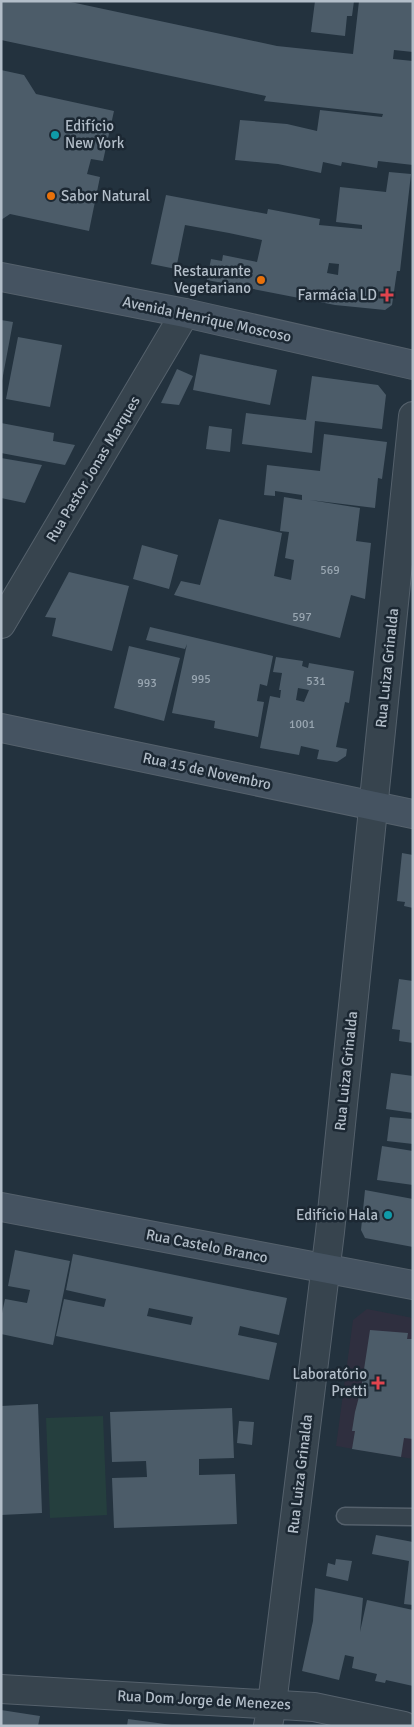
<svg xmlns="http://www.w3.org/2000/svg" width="414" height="1727" viewBox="0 0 414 1727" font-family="Signika,sans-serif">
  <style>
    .medical { fill: #2f2f3f }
    .pitch { fill: #253f3e }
    .building { fill: #4c5c69; fill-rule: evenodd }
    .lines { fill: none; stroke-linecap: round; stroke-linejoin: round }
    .lane-casing { stroke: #55616c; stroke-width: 19 }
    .street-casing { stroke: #55616c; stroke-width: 30 }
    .secondary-casing { stroke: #55616c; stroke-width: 30 }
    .lane { stroke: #37444e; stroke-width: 16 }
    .street { stroke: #37444e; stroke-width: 28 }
    .secondary { stroke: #455361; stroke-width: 28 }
    .culture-dot { fill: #0f9aa8; stroke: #1c2833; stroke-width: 2 }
    .food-dot { fill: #e8710a; stroke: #1c2833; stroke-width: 2 }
    .health-dot { fill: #e0444e; stroke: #1c2833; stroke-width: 2 }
    .labels { text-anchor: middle; stroke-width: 5; stroke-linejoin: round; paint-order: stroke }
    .number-label { font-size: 12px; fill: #99a6b1 }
    .poi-label { font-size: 15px; fill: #b3bec9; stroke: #1c2833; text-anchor: end }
    .street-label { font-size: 15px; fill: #b3bec9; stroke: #1c2833 }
  </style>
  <rect width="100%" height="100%" fill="#23323e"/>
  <path class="medical" d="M367,1309L413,1318V1459L336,1446L353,1320Z"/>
  <path class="pitch" d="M103,1416L107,1515L50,1518L46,1418Z"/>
  <path class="building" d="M1,1H66L277,46L353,54L359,1H413V52L394,50L393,59L413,61V165L378,161L377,168L342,162L341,166L323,162L321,173L278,164L235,160L240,120L287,124L317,131L320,110L382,117L383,114L264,101L266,96L1,40Z
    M315,1H354L352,16H347L345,36L311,32Z
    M1,70L24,75L36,94L114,111L103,161L91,159L87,174L100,177L89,231L10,214L1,220Z
    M389,172L411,174L400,271H397L392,305L385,310L335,305L207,280L211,259L222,261L223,255L257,262L262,240L229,233L185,225L176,269L151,264L166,195L267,214L268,209L320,219L319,225L362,229V225L336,222L340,187L386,192ZM329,263L339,264L338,275L327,273Z
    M1,320L13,322L2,381H1Z
    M18,337L62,345L50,407L6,399Z
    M200,354L277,370L270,405L193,390Z
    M177,369L193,376L179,405L161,403Z
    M312,376L378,385L386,395L382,429L315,421L312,453L242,444L246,413L306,420Z
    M1,423L54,433L53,441L75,445L65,465L1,453Z
    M209,426L232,429L230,452L206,449Z
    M324,434L387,442L382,479L378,478L375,508L310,500L360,508L356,541L371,543L365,599L351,595L340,638L174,595L181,581L200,585L219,519L282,533L274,576L291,580L294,560L285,558L289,532L280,531L284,497L302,500V495L275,491V496L264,495L267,465L320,471Z
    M1,458L42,465L25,503L1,498Z
    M142,545L178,555L169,589L133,579Z
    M69,572L129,586L112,651L52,636L56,618L45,617Z
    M150,627L273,656L267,686L260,684L257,701L264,702L258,737L214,728L215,721L172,713L187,644L185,649L146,640Z
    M129,646L180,658L164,721L114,708Z
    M276,657L303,661L302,666L308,668L309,663L354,671L349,703L345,702L336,747L347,749L346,756L337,762L317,759L319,750L301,746L299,755L260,748L270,696L280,698L281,690H279L282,673L273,672ZM298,688L309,690L304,702L296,700Z
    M402,853L413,855V908L404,906L405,902L397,901Z
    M399,979L413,981V1043L399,1041L400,1030L392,1029Z
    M391,1073L413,1076V1113L386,1109Z
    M390,1117L413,1119V1144L387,1141Z
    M382,1146L413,1151V1185L377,1180Z
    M365,1190L413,1199V1247L365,1238L361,1230Z
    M15,1250L70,1261L53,1345L1,1334V1318L5,1299L27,1303L30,1290L8,1286Z
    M73,1254L287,1298L279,1335L240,1326L238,1335L277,1343L269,1380L56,1336L64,1299L104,1307L106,1299L66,1290ZM149,1308L193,1317L191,1325L147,1316Z
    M370,1330L408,1333L407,1339H413V1439L404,1438L401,1457L352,1449L355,1431H352L355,1412L361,1389Z
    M38,1404L42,1513L1,1515V1406Z
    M232,1408L234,1458L199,1459V1475L235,1474L237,1524L114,1528L112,1478L147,1477L146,1461L112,1462L110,1412Z
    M239,1421L254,1422L252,1445L237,1443Z
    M376,1535L413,1542V1605L404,1604L409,1561L372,1554Z
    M336,1559L352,1561L348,1581L326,1576L328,1563L335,1565Z
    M315,1588L363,1598L360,1632L367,1600L413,1610V1686L386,1680L385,1683L375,1681L377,1674L352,1668L354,1657L345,1655L339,1680L302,1671L313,1621Z
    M1,1710L40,1716L38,1726H1Z
    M128,1719L172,1725V1726H127Z"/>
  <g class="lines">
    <defs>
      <path id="lane" d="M345,1516L413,1517"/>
      <path id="street" d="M1,624L185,313
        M1,1689L314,1707L404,1726
        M268,1726L272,1704L330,1232L413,416"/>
      <path id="secondary" d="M1,277L185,313L413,365
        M1,728L413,814
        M1,1207L413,1285"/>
    </defs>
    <use href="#lane" class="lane-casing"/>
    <use href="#street" class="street-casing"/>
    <use href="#secondary" class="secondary-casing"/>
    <use href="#lane" class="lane"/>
    <use href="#street" class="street"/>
    <use href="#secondary" class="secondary"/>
  </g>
  <g class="culture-dot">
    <circle cx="55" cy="135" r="5"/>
    <circle cx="388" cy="1215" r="5"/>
  </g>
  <g class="food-dot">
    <circle cx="51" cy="196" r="5"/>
    <circle cx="261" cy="280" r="5"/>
  </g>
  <g class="health-dot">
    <path d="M384.5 287.5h5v5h5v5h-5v5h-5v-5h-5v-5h5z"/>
    <path d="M375.5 1375.5h5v5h5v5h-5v5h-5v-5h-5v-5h5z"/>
  </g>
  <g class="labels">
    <g class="number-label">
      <text x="330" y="574">569</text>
      <text x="302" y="621">597</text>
      <text x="201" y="683">995</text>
      <text x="316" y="685">531</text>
      <text x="147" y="687">993</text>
      <text x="302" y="728">1001</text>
    </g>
    <g class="poi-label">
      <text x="65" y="131" text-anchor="start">Edifício<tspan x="65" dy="17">New York</tspan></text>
      <text x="61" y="201" text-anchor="start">Sabor Natural</text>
      <text x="251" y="276">Restaurante<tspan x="251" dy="17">Vegetariano</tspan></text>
      <text x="377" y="300">Farmácia LD</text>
      <text x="378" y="1220">Edifício Hala</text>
      <text x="367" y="1379">Laboratório<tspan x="367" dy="17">Pretti</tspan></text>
    </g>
    <g class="street-label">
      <text transform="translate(207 319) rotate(12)" y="5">Avenida Henrique Moscoso</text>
      <text transform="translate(93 469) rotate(-59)" y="5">Rua Pastor Jonas Marques</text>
      <text transform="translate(387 668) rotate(-84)" y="5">Rua Luiza Grinalda</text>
      <text transform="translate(207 771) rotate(12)" y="5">Rua 15 de Novembro</text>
      <text transform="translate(346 1071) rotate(-84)" y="5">Rua Luiza Grinalda</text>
      <text transform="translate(207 1246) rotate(11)" y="5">Rua Castelo Branco</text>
      <text transform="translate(300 1474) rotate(-83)" y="5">Rua Luiza Grinalda</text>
      <text transform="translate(204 1700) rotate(3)" y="5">Rua Dom Jorge de Menezes</text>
    </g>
  </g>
  <rect width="414" height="1727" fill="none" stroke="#b3bec9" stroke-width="5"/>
</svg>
